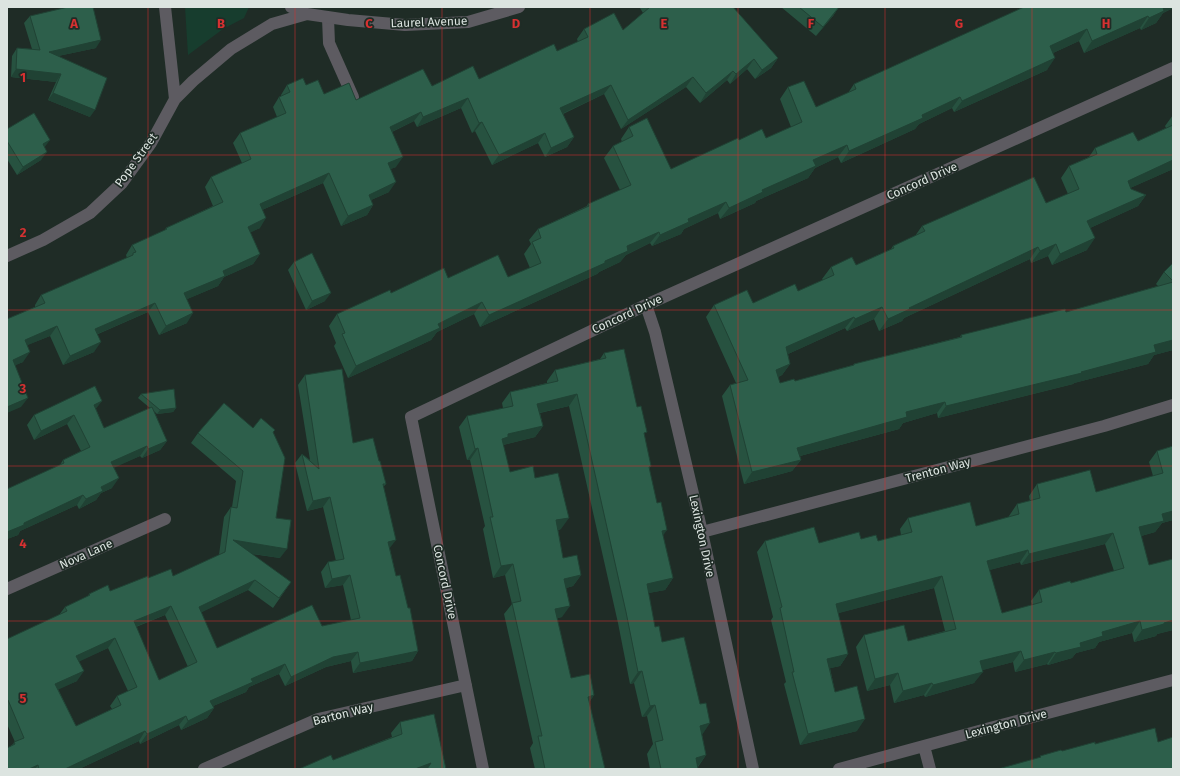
<svg xmlns="http://www.w3.org/2000/svg" width="1180" height="776" viewBox="0 0 1180 776" font-family="'Fira Sans',sans-serif">
  <style>
    .park { fill: #173d2e }
    .lines { fill: none; stroke-linecap: round; stroke-linejoin: round }
    .lane { stroke: #5d5b61; stroke-width: 12 }
    .street { stroke: #5d5b61; stroke-width: 12 }
    .wall { fill: #275240; fill-rule: evenodd }
    .shaded-wall { fill: #204234 }
    .building { fill: #2d5f4b; stroke: #204234; fill-rule: evenodd }
    .grid { fill: none; stroke: #d63131; stroke-width: 1; stroke-opacity: 0.55 }
    .labels { text-anchor: middle; stroke-width: 3.5; stroke-linejoin: round; paint-order: stroke }
    .street-label { font-size: 12px; fill: #dce4e0; stroke: #1f2c26 }
    .grid-label { font-size: 13px; text-anchor: middle; font-weight: bold; fill: #d63131; stroke: #1f2c26; stroke-width: 3.5; stroke-linejoin: round; paint-order: stroke }
  </style>
  <rect width="100%" height="100%" fill="#1f2c26"/>
  <path class="park" d="M185,7H249L244,18L223,29L188,55Z"/>
  <g class="lines">
    <path class="lane" d="M328,18L329,43L353,97"/>
    <path class="street" d="M291,7L307,14L348,20L405,25L468,22L519,7
      M175,99L193,81L231,49L272,24L307,14
      M7,256L43,240L90,213L122,183L151,143L175,99L165,7
      M646,305L655,332L702,532L753,769
      M702,532L1104,426L1173,405
      M7,589L165,519
      M924,746L930,769
      M204,769L318,719L466,685
      M483,769L411,417L646,305L1173,68
      M839,769L990,728L1173,680"/>
  </g>
  <path class="wall" d="M641,7H733L778,58L771,68L755,79L747,69L730,84L727,80L700,103L686,87L621,129L604,94L563,114L574,137L567,147L545,157L538,143L492,165L475,131L472,133L461,108L417,127L414,121L392,132L396,167L390,169L389,192L371,200L373,205L367,215L341,226L323,183L262,210L260,228L250,232L260,254L253,264L224,277L218,286L187,299V323L159,335L148,312L98,334L94,352L63,365L50,336L27,345L23,362L15,365L21,407L7,319L35,307V305L41,295L127,258L126,255L132,245L164,231L166,228L213,206L205,187L211,177L242,163L233,143L240,133L277,117L273,107L279,97H281V95L287,85H306L324,94L356,100L432,86L479,79L557,51L578,42L577,39L584,29L623,30L643,13L640,8Z
    M781,7H839L833,16L816,36Z
    M1019,7H1173V8L1163,13L1156,23L1141,30L1140,28L1084,53L1079,41L1053,53L1047,70L954,112L952,108L919,124L915,129L841,163L838,157L815,168L808,178L756,201L755,203L720,219L718,213L684,229L681,234L652,246L650,243L626,255L620,262L599,272L597,274L480,327L474,314L437,332L431,340L348,378L334,346L336,343L329,326L337,314L391,293L448,278L508,277L530,268L524,254L531,244L529,240L538,229L587,206L588,204L620,190L604,158L613,146L622,142L621,139L629,127L671,169L739,140L766,138L791,127L780,99L788,87L816,107L848,93L854,84L1020,9Z
    M30,16L96,48L58,56L90,117L48,100L56,82L11,77L12,56L17,48L32,49L24,23Z
    M1173,115V169L1130,188L1131,189L1146,195L1138,206L1090,228L1087,250L1052,265L1048,256L1031,263L1030,259L904,318L902,321L879,331L874,319L847,331L845,328L788,354L790,364L782,375L778,377L780,383L795,381L853,365L854,364L960,337L961,335L1066,312L1158,286L1156,284L1164,272L1173,263V350L1154,355L1148,364L1074,383L1073,384L938,418L937,413L903,423L899,429L800,456L801,460L792,471L744,484L722,396L730,385L736,383L706,317L714,305L753,303L798,291L823,280L822,279L831,267L856,265L891,249L893,246L915,236L922,226L1046,203L1068,194L1061,178L1069,166L1089,157L1095,148L1138,141L1166,128L1165,126Z
    M7,129L45,148L41,160L17,175L7,159Z
    M294,262L325,301L306,310L288,270Z
    M604,353L637,407L651,466L649,469L663,536L673,578L665,590L648,593L655,627L662,642L702,735L706,755L698,767V769H650L647,754L653,744L647,716L642,717L634,683L630,684L618,623L569,406L540,413L543,426L535,437L503,445L510,472L535,478L561,529L558,530L563,558L581,575L573,586L566,588L562,617L557,618L571,678L594,695L589,702L605,769H535L530,748L533,743L504,614L512,604L505,575L493,578L483,529L485,526L470,460H467L459,427L467,416L503,408L502,403L510,392L547,383V381L555,370L600,359Z
    M305,375L353,443L379,461L386,484L383,487L390,549L396,576L418,651L412,661L353,673L351,661L326,667L285,686L279,674L249,687L246,692L213,706L214,708L207,718L181,730L179,725L140,744L139,741L79,769H7L11,746L15,742L7,724V639L59,615L65,607L88,596L89,594L110,591L148,578L173,576L219,555L224,517L231,507H232L236,481L191,443L198,433L253,428L273,433L276,518L280,558L252,554L291,582L273,608L248,590L201,612L217,648L351,620L343,585L325,588L321,572L328,562L336,561L323,507L307,511L295,463L302,454L310,460L298,385ZM165,615L188,667L159,680L136,627ZM108,648L128,691L117,696L110,706L112,709L76,726L58,689L77,681L79,661Z
    M141,394L176,408L173,412L157,414L154,411L167,441L160,450L142,458L140,456L114,467L112,488L101,493L96,500L79,509L77,505L20,531L18,535L7,539V489L60,465L63,460L81,451L67,424L34,440L27,425L34,415L96,409L104,428L150,408L138,398Z
    M1173,446V520L1162,523L1155,532L1141,536L1149,565L1173,559V630L1157,634L1156,636L1134,642L1132,633L1099,642L1095,648L1076,653L1072,658L1048,665L1047,664L1015,672L1013,662L982,670L974,683L925,697L924,695L894,703L890,685L867,691L856,647L864,635L908,641L945,631L934,588L838,613L848,654L840,666L830,668L835,692L857,731L800,745L784,684L786,682L771,620L773,617L757,552L765,541L819,543L861,539L878,541L901,535L900,529L908,518L976,526L1009,517V516L1017,504L1030,501L1029,496L1037,484L1096,492L1153,476L1149,462L1157,451ZM1105,544L1114,571L1071,583L1039,590L1031,601L1032,605L1002,613L989,570L1020,562L1021,565Z
    M400,722L446,769L333,760L392,737L391,733Z"/>
  <path class="shaded-wall" d="M839,7L833,16L816,36L823,27Z
    M1161,7H1173V8L1163,13L1156,23L1141,30L1149,18Z
    M1148,16L1140,28L1084,53L1092,41Z
    M1087,29L1079,41L1042,58L1050,46Z
    M101,40L96,48L44,59L49,52Z
    M778,58L771,68L755,79L762,70Z
    M1055,58L1047,70L954,112L962,101Z
    M754,59L747,69L730,84L736,74Z
    M16,69L61,74L56,82L11,77Z
    M733,71L727,80L700,103L706,93Z
    M693,77L686,87L621,129L628,120Z
    M611,85L604,94L553,118L560,108Z
    M53,93L95,110L90,117L48,100Z
    M960,97L952,108L919,124L915,129L841,163L849,151L922,115Z
    M468,98L461,108L417,127L423,117Z
    M421,112L414,121L383,136L390,127Z
    M482,122L475,131L472,133L479,123Z
    M545,133L538,143L492,165L499,155Z
    M574,137L567,147L545,157L551,148Z
    M50,140L44,148L43,144Z
    M847,145L838,157L815,168L808,178L756,201L755,203L720,219L729,208L762,190L813,160Z
    M47,152L41,160L17,175L23,167Z
    M403,157L396,167L381,173L388,163Z
    M1173,160V169L1119,193L1128,181Z
    M329,173L323,183L253,214L260,204Z
    M396,182L389,192L362,204L369,195Z
    M1146,195L1138,206L1079,233L1087,221Z
    M726,202L718,213L684,229L681,234L652,246L660,235L688,219Z
    M373,205L367,215L341,226L348,216Z
    M266,218L260,228L241,237L248,227Z
    M659,232L650,243L626,255L620,262L599,272L597,274L480,327L489,315L605,261L627,246Z
    M1095,238L1087,250L1052,265L1060,254Z
    M1056,244L1048,256L1031,263L1040,251Z
    M1038,247L1030,259L904,318L902,321L879,331L888,319L909,308Z
    M260,254L253,264L224,277L218,286L178,303L184,293L223,271Z
    M331,293L325,301L306,310L312,301Z
    M482,302L474,314L437,332L431,340L348,378L356,366L438,324Z
    M155,303L148,312L88,338L95,329Z
    M882,307L874,319L847,331L855,319Z
    M193,313L187,323L159,335L166,326Z
    M854,317L845,328L777,359L786,347Z
    M57,326L50,336L18,349L25,340Z
    M1173,340V350L1154,355L1148,364L1074,383L1073,384L938,418L946,406L1081,372L1154,345Z
    M101,342L94,352L63,365L70,356Z
    M30,352L23,362L7,369L13,360Z
    M790,364L782,375L768,382L776,370Z
    M577,394L569,406L530,415L537,404Z
    M28,398L21,407L7,413V407Z
    M102,401L95,410L94,405Z
    M945,402L937,413L903,423L899,429L789,459L797,448L906,412Z
    M176,408L173,412L157,414L160,410Z
    M74,415L67,424L34,440L41,431Z
    M543,426L535,437L503,445L502,439L508,434Z
    M167,441L160,450L142,458L148,449Z
    M147,446L140,456L105,472L111,462Z
    M478,448L470,460H467L475,449Z
    M801,460L792,471L744,484L752,472Z
    M119,478L112,488L101,493L96,500L79,509L86,499L101,487Z
    M83,495L77,505L20,531L18,535L7,539V532L24,523Z
    M330,497L323,507L307,511L313,501Z
    M1173,511V520L1162,523L1155,532L1131,539L1139,527L1162,514Z
    M569,518L561,529L548,532L556,520Z
    M667,530L659,541L662,531Z
    M1113,533L1105,544L1021,565L1029,554Z
    M233,540L287,549L280,558L227,550Z
    M396,540L389,549L388,542Z
    M1028,550L1020,562L979,573L987,561Z
    M513,564L505,575L493,578L501,566Z
    M350,575L343,585L325,588L332,579Z
    M581,575L573,586L556,591L564,579Z
    M942,576L934,588L828,616L836,604Z
    M673,578L665,590L639,595L647,584Z
    M255,580L248,590L192,617L199,607Z
    M171,606L165,615L127,630L134,621Z
    M570,606L562,617L547,621L555,609Z
    M1173,620V630L1157,634L1156,636L1134,642L1142,630Z
    M1140,621L1132,633L1099,642L1095,648L1076,653L1072,658L1048,665L1056,653L1102,632Z
    M115,638L108,648L70,666L76,656Z
    M418,651L412,661L353,673L360,663Z
    M1021,651L1013,662L972,673L980,661Z
    M358,652L351,661L326,667L285,686L291,677L333,657Z
    M1055,652L1047,664L1015,672L1024,660Z
    M848,654L840,666L819,671L827,659Z
    M285,664L279,674L249,687L246,692L204,710L210,701L251,679Z
    M84,671L77,681L49,694L55,684Z
    M642,671L634,683L630,684L638,672Z
    M983,672L974,683L925,697L933,685Z
    M898,673L890,685L867,691L875,679Z
    M932,683L924,695L894,703L903,691Z
    M594,695L587,706L588,697Z
    M655,705L647,716L642,717L650,706Z
    M214,708L207,718L181,730L188,721Z
    M186,716L179,725L140,744L147,734Z
    M865,719L857,731L800,745L808,734Z
    M710,723L702,735L692,737L700,726Z
    M145,731L139,741L79,769H65Z
    M706,755L698,766L688,769L696,758Z
    M431,763L427,769H415Z
    M38,765L35,769H29Z"/>
  <path class="building" d="M68,7H93L101,40L49,52L107,78L95,110L53,93L61,74L16,69L17,48L40,50L30,16Z
    M650,7H733L778,58L762,70L754,59L736,74L733,71L706,93L693,77L628,120L611,85L560,108L574,137L551,148L545,133L499,155L482,122L479,123L468,98L423,117L421,112L390,127L403,157L388,163L396,182L369,195L373,205L348,216L329,173L260,204L266,218L248,227L260,254L223,271L225,276L184,293L193,313L166,326L155,303L95,329L101,342L70,356L57,326L25,340L30,352L13,360L28,398L7,407V319L45,303L41,295L133,255V253L136,252L132,245L167,229L166,228L223,202L211,177L251,159L240,133L286,113L279,97L290,92L287,85L303,78L306,85L318,80L324,94L349,83L356,100L423,69L432,86L473,66L479,79L554,44L557,51L588,37L584,29L614,13L623,30Z
    M799,7H839L823,27Z
    M1024,7H1163L1164,11L1149,18L1148,16L1092,41L1087,29L1050,46L1055,58L962,101L960,97L922,115L923,118L849,151L847,145L813,160L816,166L762,190L763,192L729,208L726,202L688,219L689,222L660,235L659,232L627,246L628,251L605,261V263L489,315L482,302L438,324L440,328L356,366L342,334L345,333L337,314L390,290L391,293L444,268L448,278L498,255L508,277L541,263L532,242L541,238L538,229L589,206L588,204L631,185L613,146L633,136L629,127L647,118L671,169L738,138L739,140L762,129L766,138L802,122L788,87L804,81L816,107L856,89L854,84Z
    M34,113L50,140L43,144L47,152L23,167L7,141V129Z
    M1173,125V160L1128,181L1131,189L1146,195L1087,221L1095,238L1060,254L1056,244L1040,251L1038,247L909,308L910,309L888,319L882,307L855,319L854,317L786,347L790,364L776,370L780,383L794,379L795,381L854,365V364L962,337L961,335L1065,309L1066,312L1173,282V340L1154,345L1156,352L1081,372L1082,373L946,406L945,402L906,412L907,417L797,448L801,460L752,472L730,385L748,380L714,305L747,290L753,303L795,284L798,291L834,275L831,267L852,257L856,265L894,248L893,246L925,231L922,226L1034,177L1046,203L1079,189L1069,166L1097,154L1095,148L1133,132L1138,141Z
    M312,253L331,293L312,301L294,262Z
    M1173,263V281L1164,272Z
    M624,349L637,407L641,406L647,432L644,433L651,466L649,467L657,503L661,502L667,530L662,531L673,578L647,584L655,627L659,626L662,642L684,637L700,704L706,703L710,723L700,726L706,755L696,758L698,769H661L655,742L663,740L655,705L650,706L642,671L638,672L626,612L577,394L537,404L543,426L508,434V437L502,439L510,472L533,466L535,478L558,473L569,518L556,520L563,558L577,555L581,575L564,579L570,606L555,609L571,678L590,674L594,695L588,697L605,769H545L538,736H542L512,603L521,601L513,564L501,566L490,517H493L478,448L475,449L467,416L513,406L510,392L558,381L555,370L606,358L604,353Z
    M342,369L353,443L373,438L379,461H380L386,484H383L396,540L388,542L396,576L400,575L408,608H410L418,651L360,663L358,652L333,657L291,677L285,664L251,679L253,682L210,701L214,708L188,721L186,716L147,734L145,731L65,769H39L38,765L29,769H7V748L15,744L14,742L24,738L8,700H7V639L67,611L65,607L90,595L89,594L108,585L110,591L148,576V578L171,569L173,576L225,552L231,507L237,508L243,471L198,433L224,403L253,428L261,418L275,430L273,432L285,458L276,518L291,520L287,549L233,540L291,582L279,598L255,580L199,607L217,648L312,605L322,626L360,618L350,575L332,579L328,562L344,559L330,497L313,501L302,454L319,469L305,375ZM171,606L197,662L159,680L134,621ZM115,638L137,687L117,696L121,705L76,726L55,684L84,671L76,656Z
    M95,386L102,401L94,405L104,428L152,407L167,441L148,449L147,446L111,462L119,478L101,487L103,491L86,499L83,495L24,523V525L7,532V489L64,463L63,460L90,447L74,415L41,431L34,415Z
    M174,389L176,408L160,410L141,394Z
    M1173,446V511L1162,514L1164,521L1139,527L1149,565L1173,559V620L1164,623V624L1142,630L1140,621L1102,632L1103,636L1080,643L1081,647L1056,653L1055,652L1024,660L1021,651L980,661L983,672L933,685L932,683L903,691L898,673L875,679L864,635L904,625L908,641L956,629L942,576L836,604L848,654L827,659L835,692L857,686L865,719L808,734L792,672H794L780,608L782,607L765,541L814,527L819,543L859,532L861,539L876,535L878,541L912,532L908,518L970,502L976,526L1019,514L1017,504L1040,498L1037,484L1090,470L1096,492L1163,473L1157,451ZM1113,533L1124,568L1071,583L1070,581L1039,590L1042,602L1002,613L987,561L1028,550L1029,554Z
    M434,714L446,769H427L431,763L415,769H299L331,755L333,760L402,734L400,722Z
    M1155,728L1158,742L1173,737V769H998L1041,757L1040,756L1061,750L1062,751L1095,742V744Z"/>
  <path class="grid" d="M148,7V769M295,7V769M442,7V769M590,7V769M738,7V769M885,7V769M1032,7V769M7,155H1173M7,310H1173M7,466H1173M7,621H1173"/>
  <g class="labels">
    <g class="street-label">
      <text transform="translate(429 22) rotate(-2)" y="4">Laurel Avenue</text>
      <text transform="translate(136 160) rotate(-54)" y="4">Pope Street</text>
      <text transform="translate(922 181) rotate(-24)" y="4">Concord Drive</text>
      <text transform="translate(627 314) rotate(-25)" y="4">Concord Drive</text>
      <text transform="translate(938 470) rotate(-15)" y="4">Trenton Way</text>
      <text transform="translate(702 536) rotate(78)" y="4">Lexington Drive</text>
      <text transform="translate(86 554) rotate(-24)" y="4">Nova Lane</text>
      <text transform="translate(445 582) rotate(78)" y="4">Concord Drive</text>
      <text transform="translate(343 714) rotate(-14)" y="4">Barton Way</text>
      <text transform="translate(1006 724) rotate(-15)" y="4">Lexington Drive</text>
    </g>
  </g>
  <g class="grid-label">
    <text x="74" y="28">A</text>
    <text x="221" y="28">B</text>
    <text x="369" y="28">C</text>
    <text x="516" y="28">D</text>
    <text x="664" y="28">E</text>
    <text x="811" y="28">F</text>
    <text x="959" y="28">G</text>
    <text x="1106" y="28">H</text>
    <text x="23" y="82">1</text>
    <text x="23" y="237">2</text>
    <text x="23" y="393">3</text>
    <text x="23" y="548">4</text>
    <text x="23" y="703">5</text>
  </g>
  <rect width="1180" height="776" fill="none" stroke="#dce4e0" stroke-width="16"/>
</svg>
